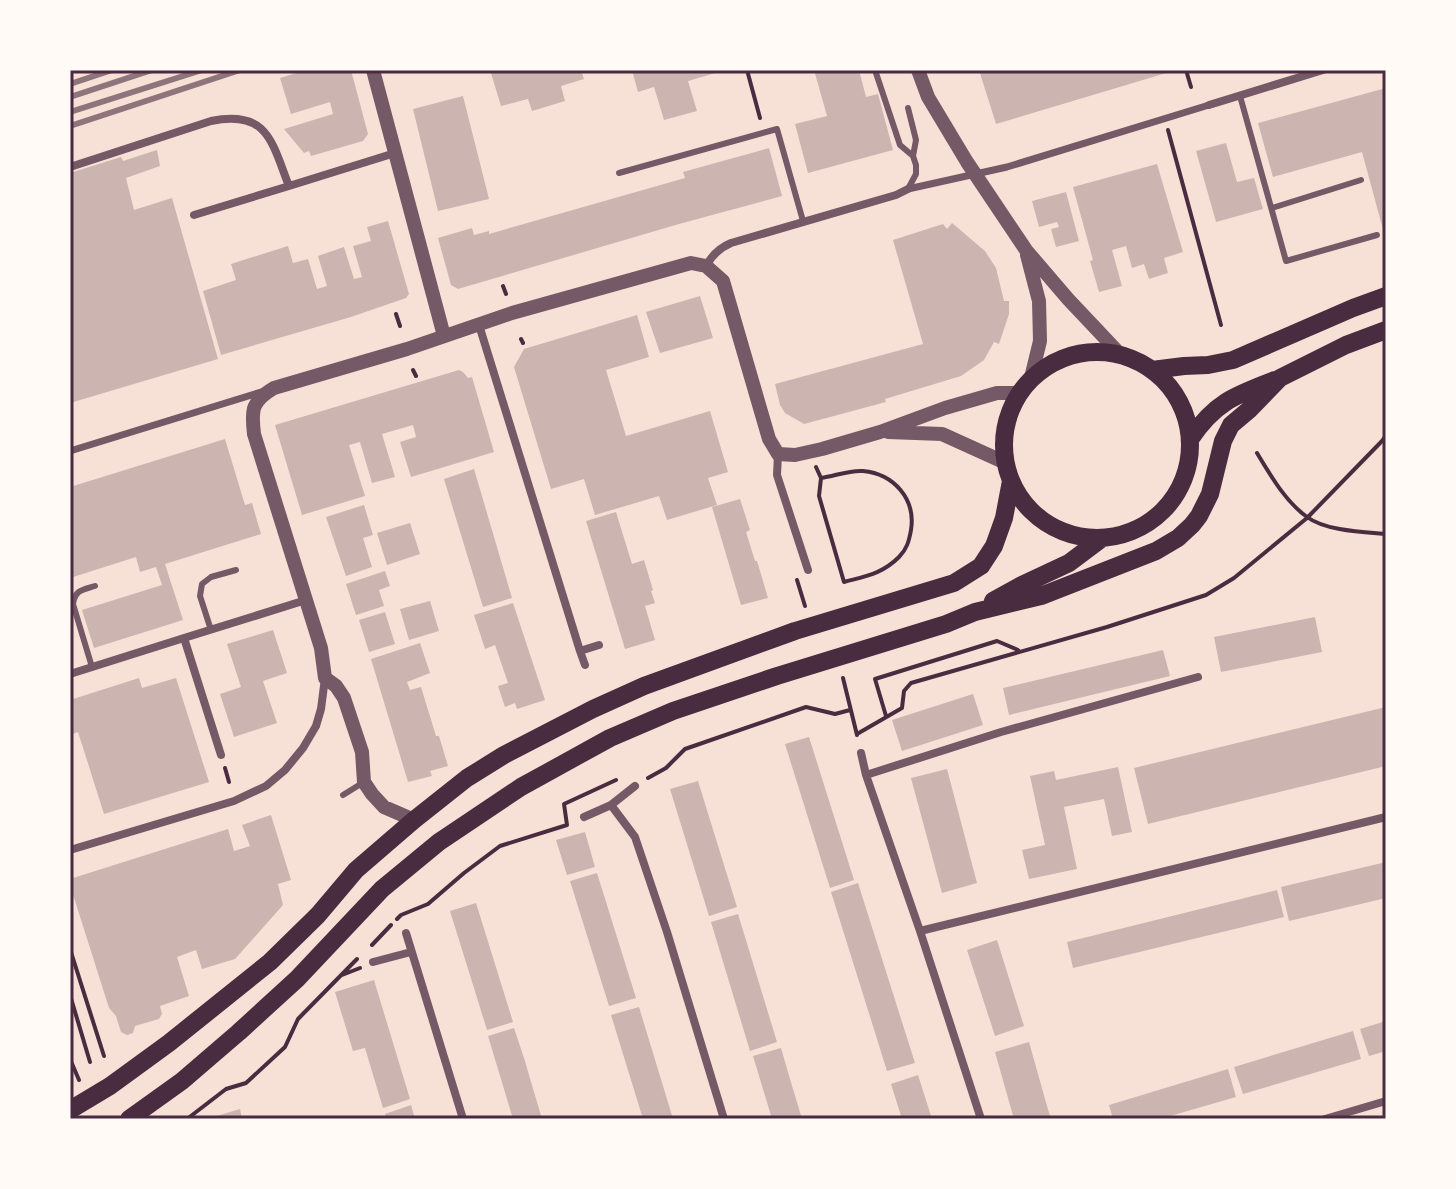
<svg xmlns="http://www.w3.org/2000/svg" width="1456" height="1189" viewBox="0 0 1456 1189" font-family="'Alegreya Sans',sans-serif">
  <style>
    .building { fill: #ccb4b1 }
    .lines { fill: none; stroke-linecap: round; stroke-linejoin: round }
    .path { stroke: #4a2c40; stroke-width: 4 }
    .service { stroke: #755966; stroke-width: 6 }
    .pedestrian { stroke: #755966; stroke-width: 7 }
    .minor { stroke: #755966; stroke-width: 8 }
    .tertiary { stroke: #755966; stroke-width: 14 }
    .primary { stroke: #4a2c40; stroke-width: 18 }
    .rail { stroke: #8f747c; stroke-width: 6 }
    .neatline { fill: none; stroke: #4a2c40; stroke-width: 3 }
  </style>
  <rect width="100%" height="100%" fill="#f7e1d7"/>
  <path class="building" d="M306,70H351L368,134L363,141L311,156L309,151L304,153L284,129L333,114L330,102L291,114L280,78Z
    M490,70H581L584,79L561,86L565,101L532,111L528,99L501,106Z
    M632,70H722V71L688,81L697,111L664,120L654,87L638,92Z
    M814,70H859L866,97L878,94L893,150L808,173L795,124L827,116Z
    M979,70H1173V71L996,124Z
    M1386,88V237H1385L1362,152L1273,177L1258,123Z
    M463,96L489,199L438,211L413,109Z
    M1226,143L1237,182L1254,178L1263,209L1216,222L1196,151Z
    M769,148L782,196L679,224L458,289L451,285L438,238L472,228L474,235L489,231V234L685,178L683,172Z
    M157,150L160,166L126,178L134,210L172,198L218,359L70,403V173L121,157L123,161Z
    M1157,164L1183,252L1164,258L1168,273L1149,279L1144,264L1132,268L1126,246L1112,250L1122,286L1099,292L1090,261L1093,260L1073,187Z
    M1066,192L1079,241L1056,247L1051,229L1059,227L1057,222L1039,227L1032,201Z
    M388,221L409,294L406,298L351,317L221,355L203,291L236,280L231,264L288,246L293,263L308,259L317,289L327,286L318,256L344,247L354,279L362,277L353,246L371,241L367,227Z
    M952,223L985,251L996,268L1004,301H1009V314L999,344L994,342L984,360L961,376L885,399L886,402L804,424L785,413L780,405L775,384L923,344L893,240L943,224L947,229Z
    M700,296L713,338L660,353L646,312Z
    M637,315L649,357L606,370L626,436L710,411L728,472L708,478L717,505L667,520L659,496L595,515L584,479L551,489L514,367L524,349Z
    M459,370L463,372L468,378L472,377L494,452L411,477L400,442L416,437L413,425L382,434L395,477L372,483L360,442L349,445L365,496L302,515L275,425Z
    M225,439L245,505L252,503L261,534L165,564L183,620L94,648L82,610L162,585L156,567L140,572L136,557L70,578V487Z
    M474,469L512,598L483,607L444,479Z
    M740,499L750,530L746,532L755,561H757L768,598L741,605L712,507Z
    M364,505L373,535L363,538L372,567L346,576L326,517Z
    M616,512L632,564L644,560L653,590L651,591L655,603L645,606L655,640L625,649L586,521Z
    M410,523L420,554L387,565L377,533Z
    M385,571L390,586L379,590L384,606L356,615L346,584Z
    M430,601L439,631L409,640L400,609Z
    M513,603L545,700L517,709L515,703L505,707L498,686L508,683L495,645L485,649L474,615Z
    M385,612L395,644L369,652L359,620Z
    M1315,617L1322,652L1221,672L1214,637Z
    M273,630L287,673L263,681L277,723L234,737L220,694L241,687L227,644Z
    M420,643L430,673L407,682L410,690L421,687L436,736H439L448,766L430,771L432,776L408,782L371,659Z
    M1163,650L1170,676L1009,715L1003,688Z
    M139,678L142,688L176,678L209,782L104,814L78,732L70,735V700Z
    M973,694L983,725L902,751L892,720Z
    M1386,707V766L1148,824L1134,768Z
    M809,737L854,880L830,888L785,744Z
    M1118,767L1132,832L1112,836L1104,799L1064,807L1077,869L1029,879L1022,850L1045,845L1030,776L1054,771L1056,780Z
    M947,769L977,883L942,893L911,778Z
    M698,781L737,907L709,916L670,789Z
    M271,815L291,880L278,884L283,905L235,959L202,969L196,950L177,957L189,996L160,1006L162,1014L159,1019L135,1026L133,1033L127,1035L121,1032L116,1016L109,1008L70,885V879L228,829L234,851L250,846L242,825Z
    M585,832L595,867L567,875L556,840Z
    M1386,862V898L1289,921L1281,887Z
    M597,873L636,998L609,1006L570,881Z
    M858,883L915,1063L887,1071L831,892Z
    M1277,890L1284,917L1073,968L1067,942Z
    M476,903L513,1022L487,1030L450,911Z
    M738,914L777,1042L750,1051L711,922Z
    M997,940L1024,1026L995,1036L967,950Z
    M374,980L410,1099L383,1108L365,1048L353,1051L335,992Z
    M639,1007L667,1099L673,1119H643L611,1015Z
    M1386,1021V1051L1369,1056L1360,1029Z
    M514,1028L524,1058L542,1119H513L488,1036Z
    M1353,1031L1361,1059L1243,1094L1234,1067Z
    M1029,1042L1047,1106L1051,1119H1014L1004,1084L995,1052Z
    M781,1048L790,1079L802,1119H772L753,1056Z
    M1228,1069L1236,1097L1160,1119H1113L1109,1105Z
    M918,1075L932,1119H902L891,1084Z
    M411,1105L415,1119H386L385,1114Z
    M240,1109L242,1119H210V1118Z"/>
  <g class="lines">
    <path class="path" d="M747,70L760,118
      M1186,70L1191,87
      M1168,130L1221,325
      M503,286L506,294
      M396,314L400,326
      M521,339L523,343
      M413,370L416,376
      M1257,453C1271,476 1285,501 1307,517C1326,531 1363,532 1386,534
      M816,467L821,478C835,476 849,470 863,471C894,474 916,499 911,530C909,541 907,549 899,557C882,574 866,576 844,582L819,496L821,478
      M797,580L805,606
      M843,678L857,735
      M886,716L875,679L997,641L1018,650
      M857,734L902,708L904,691L911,683L1107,627L1206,595L1234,578L1307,518L1382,441L1386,435
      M225,768L229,782
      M648,778L666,768L685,749L806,707L835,714L850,710
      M397,919L401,915L428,904L464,873L500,846L567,825L564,804L616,780
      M372,945L391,925
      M70,949L104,1056
      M342,975L360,968
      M70,995L90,1062
      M70,1059L79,1080
      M187,1119L226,1089L246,1083L285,1047L298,1019L357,959"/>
    <path class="service" d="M875,70L900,145L913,156
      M1240,96L1286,261L1377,235
      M619,173L777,129L803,221
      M908,189L916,174V165L913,156L916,140L908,108
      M1272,208L1361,180
      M211,630L200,596L202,584L211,577L236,570
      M92,667L73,604C75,590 82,590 95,586
      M343,795L364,782"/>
    <path class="pedestrian" d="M908,189L1007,167L1209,105
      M70,451L261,392"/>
    <path class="minor" d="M1209,105L1323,70
      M70,167L211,121C268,109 272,143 289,186L395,153
      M194,215L289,186
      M706,266C712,255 719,248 731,243L896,195L908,189
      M479,325L580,651L599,645
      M778,454L777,475L808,570
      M184,638L306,600
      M580,651L585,665
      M70,674L184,638L221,755
      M861,753L866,775L920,931L981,1119
      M866,775L1001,732L1198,677
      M635,786L611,805L635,837L667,932L724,1119
      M584,817L611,805
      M70,850L234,801L266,786L285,770L303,748L316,726L321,709L325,678
      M920,931L1386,817
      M406,933L463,1119
      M373,962L411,952
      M1325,1119L1386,1101"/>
    <path class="tertiary" d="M373,70L444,336
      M918,70L928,97L967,162L1026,250L1068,299L1118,352
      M1027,255L1039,301L1040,341L1031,378
      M888,432L942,434L1006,463
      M414,820L384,807L372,794L364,782L362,752L344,698L336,686L325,678L321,648L254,434C251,409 252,401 274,388L407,349L512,313L691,263L706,266L723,281L769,439L778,454L795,455L822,449L880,432L945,408L997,393H1020"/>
    <path class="primary" d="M1004 445a93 93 0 1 1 186 0a93 93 0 1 1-186 0Z
      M1152,370L1184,366L1208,365L1233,360L1353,308L1386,296
      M1191,438C1215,402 1236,395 1275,380
      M993,601L1022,585L1069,563L1101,539
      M70,1110L110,1086L169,1043L270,962L318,915L356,870L414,820L467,778L504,755L593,709L644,686L795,631L954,583L981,566L994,546L1004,518L1011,481
      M129,1119L182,1081L239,1032L297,979L382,889L439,842L521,787L610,738L673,711L777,676L946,624L975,612L1041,596L1156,551L1178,538L1192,525L1199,516L1210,494L1223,441L1231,425L1250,409L1280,378L1346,345L1386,330"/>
    <path class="rail" d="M70,84L112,70
      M70,97L152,70
      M70,112L202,70
      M70,126L240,70"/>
  </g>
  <rect width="1456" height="1189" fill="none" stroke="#fffaf5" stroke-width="144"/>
  <rect x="72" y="72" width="1312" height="1045" class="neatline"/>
</svg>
